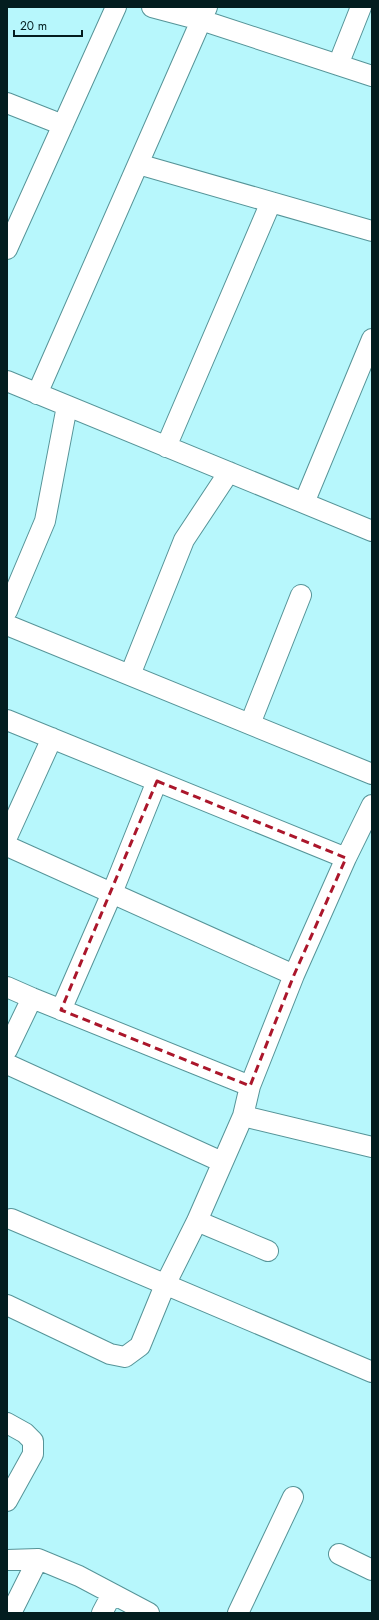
<svg xmlns="http://www.w3.org/2000/svg" width="379" height="1620" viewBox="0 0 379 1620" font-family="Jost,sans-serif">
  <style>
    .lines { fill: none; stroke-linecap: round; stroke-linejoin: round }
    .minor-casing { stroke: #569498; stroke-width: 22 }
    .minor { stroke: #fff; stroke-width: 20 }
    .marked { fill: none; stroke: #ab162b; stroke-width: 3; stroke-dasharray: 8 5; stroke-linejoin: round }
  </style>
  <rect width="100%" height="100%" fill="#b7f7fc"/>
  <g class="lines">
    <defs>
      <path id="minor" d="M152,7L201,20L372,76
        M338,65L361,7
        M7,103L63,125
        M138,164L372,231
        M7,249L116,7
        M7,381L372,531
        M37,394L207,7
        M166,447L271,202
        M304,503L372,339
        M7,611L45,521L67,406
        M7,625L372,774
        M130,675L184,540L229,472
        M7,720L346,858
        M250,724L301,595
        M7,837L52,738
        M7,846L294,975
        M7,987L32,998L250,1086
        M61,1010L112,893L157,781
        M7,1050L32,998
        M7,1064L222,1162
        M243,1116L372,1147
        M11,1219L372,1372
        M197,1221L268,1251
        M7,1305L110,1354L125,1357L140,1346L165,1285L197,1221L243,1116L250,1086L294,975L346,858L372,805
        M7,1423L25,1433L33,1441V1454L7,1501
        M339,1554L372,1570
        M7,1560L38,1559L79,1576L149,1613
        M11,1613L38,1559
        M102,1613L112,1594
        M238,1613L293,1497"/>
    </defs>
    <use href="#minor" class="minor-casing"/>
    <use href="#minor" class="minor"/>
  </g>
  <path class="marked" d="M157,781L346,858L294,975L250,1086L61,1010Z"/>
  <rect width="379" height="1620" fill="none" stroke="#031d1f" stroke-width="16"/>
  <path d="M14 30v6h68v-6" fill="none" stroke="#031d1f" stroke-width="2"/>
  <text x="20" y="30" font-size="12" fill="#031d1f" stroke="#b7f7fc" stroke-width="3" paint-order="stroke">20 m</text>
</svg>
